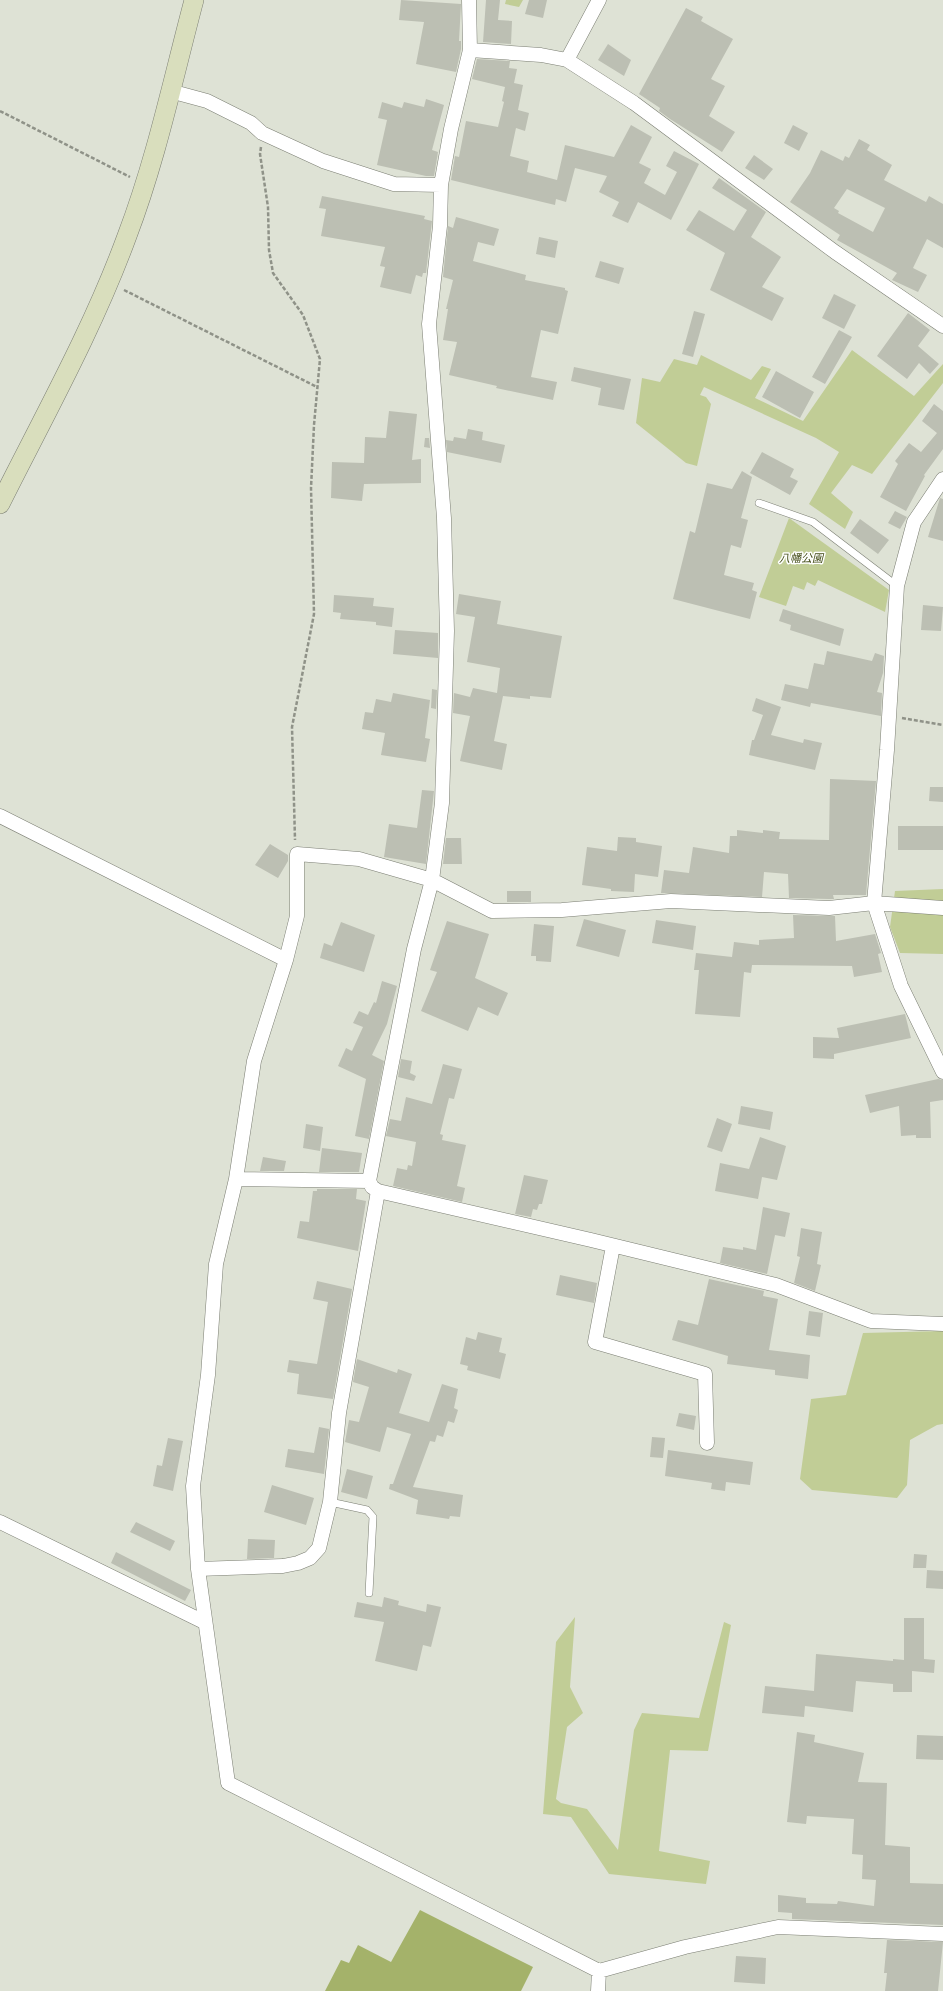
<svg xmlns="http://www.w3.org/2000/svg" width="943" height="1991" viewBox="0 0 943 1991" font-family="'Playfair Display','Noto Sans JP',serif">
  <style>
    .green { fill: #c1cd96 }
    .water { fill: #a4b26a }
    .building { fill: #bcbfb3; fill-rule: evenodd }
    .lines { fill: none; stroke-linecap: round; stroke-linejoin: round }
    .lane-casing { stroke: #7b7e73; stroke-width: 8 }
    .street-casing { stroke: #7b7e73; stroke-width: 15 }
    .secondary-casing { stroke: #7b7e73; stroke-width: 20 }
    .path { stroke: #8f9288; stroke-width: 2.5; stroke-dasharray: 4 2; stroke-linecap: butt }
    .lane { stroke: #fff; stroke-width: 7 }
    .street { stroke: #fff; stroke-width: 14 }
    .secondary { stroke: #d9debd; stroke-width: 19 }
    .labels { text-anchor: middle; stroke-width: 3; stroke-linejoin: round; paint-order: stroke }
    .park-label { font-size: 11px; font-style: italic; fill: #454e19; stroke: #fff }
  </style>
  <rect width="100%" height="100%" fill="#dee2d5"/>
  <path class="green" d="M506,0H523L519,7L505,4Z
    M852,350L914,396L943,364V383L872,474L852,465L831,493L853,512L845,529L809,504L839,452L816,438L704,387L700,395L706,397L711,404L697,466L686,463L636,423L642,378L660,382L674,359L697,365L701,355L751,380L762,366L771,369L755,398L803,421Z
    M789,518L889,590L885,612L818,580L815,586L807,582L804,590L793,586L786,606L759,597Z
    M943,889V954L900,953L890,927L895,891Z
    M943,1331V1424L937,1425L910,1440L907,1485L897,1498L812,1490L800,1479L811,1399L846,1395L863,1333Z
    M575,1617L570,1687L583,1713L567,1727L556,1799L561,1803L587,1809L618,1850L634,1730L642,1713L699,1718L724,1622L731,1625L708,1751L670,1750L659,1851L710,1861L706,1884L609,1874L571,1817L543,1814L556,1642Z"/>
  <path class="water" d="M420,1910L533,1967L521,1991H325L341,1960L349,1963L358,1945L391,1962Z"/>
  <path class="building" d="M401,0L461,4L459,41H461V49L456,72L416,64L424,22L399,20Z
    M486,0H500L498,20L512,21L511,44L483,42Z
    M529,0H547L543,18L525,14Z
    M686,8L703,17L701,21L733,39L711,79L725,86L709,116L735,132L722,152L670,119L659,111L660,108L639,94Z
    M608,44L631,60L624,76L598,60Z
    M477,59L510,61L509,68L517,69L514,83L523,85L518,110L529,113L525,131L516,128L510,156L529,161L527,172L557,180L565,145L614,157L631,125L652,137L639,163L651,169L644,183L665,195L677,172L666,166L674,151L699,164L671,220L638,202L628,223L612,216L619,202L599,192L607,176L575,168L566,202L556,199L555,205L451,180L455,156L459,157L466,121L498,127L504,102L502,101L505,87L472,79Z
    M426,99L444,105L432,150L438,152L434,176H426L377,165L387,120L378,118L382,102L402,108L404,102L424,107Z
    M793,125L808,133L799,151L784,143Z
    M859,139L870,145L867,150L892,165L884,180L926,202L929,196L943,204V248L927,239L913,268L927,275L918,292L892,280L897,273L837,240L840,235L790,202L810,173L821,150L843,161L845,156L849,158ZM847,189L885,208L873,232L838,213L839,211L834,208Z
    M754,155L773,169L764,180L745,168Z
    M719,178L766,212L751,237L781,257L762,287L784,298L772,321L710,290L725,253L686,230L699,210L734,231L747,210L712,188Z
    M322,196L425,216L424,219L432,221L426,273H423L422,277L416,275L411,294L380,287L385,267L380,266L385,247L321,236L326,209L319,208Z
    M456,217L499,229L494,246L478,242L473,261L526,275L525,280L565,288V290L568,291L558,334L541,330L531,377L557,382L553,400L496,388L497,386L449,375L457,342L443,340L448,309H446L453,280L443,277L448,226L453,228Z
    M539,237L558,241L555,258L536,254Z
    M600,261L624,268L619,284L595,277Z
    M834,294L856,305L844,329L822,318Z
    M694,311L705,314L693,357L682,354Z
    M908,313L930,330L918,346L939,364L930,374L919,363L907,379L877,356Z
    M839,330L852,337L825,384L812,377Z
    M574,367L631,379L624,410L598,405L601,388L571,381Z
    M776,371L814,392L800,418L762,397Z
    M934,404L943,411V449L924,475L925,476L906,511L880,497L898,464L895,461L909,443L921,452L937,433L922,421Z
    M389,411L417,414L412,460L421,459V483L364,484L362,501L331,498L332,462L364,463L365,437L386,438Z
    M468,429L483,432L482,440L505,445L501,463L447,452L446,440L453,441L454,437L466,439Z
    M425,438H429L430,448L424,447Z
    M762,452L794,469L790,477L798,481L790,495L750,473Z
    M742,471L752,477L741,518L748,520L741,548L731,545L724,575L754,583L752,590L757,592L750,619L673,599L690,531L695,533L707,483L732,489Z
    M940,498L943,499V541L928,537Z
    M895,511L907,517L900,529L888,523Z
    M860,519L889,540L878,554L850,533Z
    M459,594L501,601L497,624L562,636L551,698L530,696V699L503,696L494,741L507,744L502,770L460,761L470,716L453,713L454,693L470,697L473,688L497,693L500,668L467,662L475,617L456,614Z
    M334,595L374,598L373,606L394,608L392,627L376,625V622L340,619L341,613L333,612Z
    M923,605L943,607L941,631L921,630Z
    M783,609L844,629L840,646L790,630L791,625L779,621Z
    M395,630L438,633V658L393,654Z
    M827,651L872,661L875,653L884,656L883,673L877,692L882,693L881,716L811,703L810,707L781,700L785,684L808,689L814,663L824,665Z
    M432,689L437,690L436,709L431,708Z
    M393,693L430,700L425,738L430,739L426,762L381,755L385,733L362,729L365,712L373,713L376,699L391,702Z
    M756,698L781,707L771,735L803,743L804,739L822,743L815,770L749,755L752,740H754L763,715L752,711Z
    M830,779L876,781L866,895H833L834,899H829L789,898L788,874L764,872L762,897L661,893L664,870L689,873L693,847L729,853L730,836H737V830L763,833V830L780,832L779,839L829,840Z
    M930,787H943V802L929,801Z
    M422,790L434,791L426,864L384,857L389,824L417,828Z
    M898,826H943V850H898Z
    M618,837L636,838V842L662,846L658,877L635,874L634,892L611,891V889L582,885L587,847L617,851Z
    M446,838H461L462,864H443Z
    M270,844L288,855V861L278,878L255,865Z
    M507,891H531V902H507Z
    M793,915L835,916L836,941L875,934L881,953L878,954L882,972L854,977L852,966L752,965L751,973L744,972L740,1017L695,1014L699,970H694L696,953L732,957L734,942L759,945V940L794,938Z
    M584,919L626,930L619,957L576,946Z
    M656,920L696,926L693,950L652,943Z
    M447,921L489,934L475,978L508,993L498,1016L478,1007L468,1031L421,1011L437,972L430,970Z
    M341,922L375,935L364,972L320,958L324,943L332,946Z
    M534,924L554,926L551,962L536,961V956H531Z
    M382,981L397,986L387,1024L372,1055L384,1061L369,1139L355,1136L366,1079L338,1066L346,1048L352,1051L363,1027L353,1023L359,1011L368,1015L374,1002L376,1003Z
    M905,1014L911,1038L834,1054V1059L813,1058V1037L839,1038L837,1028Z
    M401,1059L412,1061L410,1073L416,1076L414,1081L398,1077Z
    M443,1064L462,1069L454,1099L449,1098L440,1134L443,1135L442,1140L466,1145L457,1186L465,1188L462,1202L393,1186L397,1168L407,1170L408,1165L412,1166L416,1142L386,1136L390,1119L401,1121L406,1097L432,1104Z
    M938,1079L943,1080V1100L930,1102L931,1138H916V1135L901,1136L899,1106L870,1113L865,1095Z
    M741,1106L773,1112L770,1130L738,1124Z
    M717,1118L732,1124L722,1152L707,1147Z
    M306,1124L323,1127L320,1151L303,1148Z
    M760,1137L786,1146L777,1180L762,1177L758,1199L715,1191L720,1163L749,1169Z
    M322,1148L362,1153L359,1172H319Z
    M263,1157L286,1161L284,1171H260Z
    M524,1175L548,1180L542,1204H539L537,1210L533,1209L531,1217L515,1214Z
    M317,1189H357L356,1199L366,1201L358,1251L297,1238L300,1221L309,1222L313,1191H317Z
    M763,1207L790,1213L785,1237L775,1235L767,1274L720,1263L723,1247L743,1250V1247L756,1250Z
    M801,1228L822,1232L817,1264L821,1265L815,1291L794,1283L800,1257L797,1256Z
    M560,1275L597,1283L594,1303L556,1295Z
    M709,1279L764,1291L763,1296L778,1299L769,1350L810,1355L808,1379L775,1375V1370L727,1364L728,1356L672,1340L678,1320L698,1325Z
    M317,1281L352,1289L333,1399L297,1394L299,1374L287,1372L289,1360L317,1364L328,1302L313,1299Z
    M809,1311L823,1313L820,1337L806,1335Z
    M478,1332L502,1338L499,1352L506,1354L500,1379L467,1370L468,1366L460,1364L466,1337L476,1340Z
    M357,1359L397,1373L398,1369L412,1374L399,1413L429,1422L442,1384L458,1389L454,1408L458,1410L454,1423L448,1421L443,1437L437,1435L435,1442L430,1441L413,1487L463,1495L460,1517L450,1516L449,1519L416,1514L418,1500L389,1489L390,1484H393L411,1434L387,1427L380,1452L345,1442L349,1420L359,1422L369,1387L353,1382Z
    M679,1413L696,1416L694,1430L676,1426Z
    M319,1427L329,1429L324,1474L285,1467L288,1449L314,1453Z
    M652,1437L665,1438L663,1458L650,1457Z
    M168,1438L183,1441L173,1491L153,1486L157,1465L162,1466Z
    M668,1450L753,1462L750,1485L726,1482L725,1491L711,1489L712,1483L665,1476Z
    M347,1469L373,1476L367,1499L341,1492Z
    M272,1485L314,1498L306,1525L264,1512Z
    M136,1522L175,1541L170,1551L130,1532Z
    M248,1539L275,1540L274,1558L247,1559Z
    M116,1552L191,1590L185,1601L111,1563Z
    M914,1554L927,1555L926,1568H913Z
    M927,1570L943,1571V1589L926,1588Z
    M384,1597L399,1601L398,1605L426,1612L427,1604L441,1607L431,1647L423,1645L417,1671L375,1661L384,1622L354,1617L357,1602L382,1607Z
    M904,1618H924V1659L935,1660L934,1673L912,1671V1692H893V1684L856,1681L853,1712L805,1706L804,1717L762,1713L765,1686L814,1691L816,1654L893,1661V1659L904,1660Z
    M797,1732L815,1735L814,1742L864,1753L858,1782L887,1783L885,1845L910,1847V1883L943,1884V1925L792,1919V1913L778,1912V1895L806,1898V1903L837,1904L838,1901L874,1906L876,1880L862,1879L863,1855L852,1854L854,1819L807,1816L806,1824L787,1822Z
    M917,1735L943,1736V1760L916,1759Z
    M887,1940L943,1942L938,1991H885L887,1973H884Z
    M736,1956L766,1958L765,1984L734,1982Z"/>
  <g class="lines">
    <defs>
      <path id="lane" d="M759,503L813,522L897,586
        M330,1502L367,1510L373,1517L369,1593"/>
      <path id="street" d="M469,0L470,50L451,129L441,185L440,226L429,324L444,518L447,631L442,803L432,880L414,949L369,1181L372,1187L378,1191L591,1240L776,1285L871,1321L943,1324
        M470,50L541,55L567,60L634,103L835,252L943,326
        M567,60L599,0
        M170,91L207,101L251,123L262,133L323,161L394,184L441,185
        M943,479L914,522L897,586L887,750L874,903L901,986L943,1072
        M0,816L286,960
        M236,1179L369,1181
        M613,1246L595,1342L705,1374L707,1443
        M0,1522L204,1622
        M198,1569L283,1566L298,1563L310,1558L319,1548L330,1502L339,1413L378,1191
        M599,1971L685,1947L778,1927L943,1934
        M598,1991L599,1971L228,1783L198,1569L193,1486L208,1375L216,1264L236,1179L254,1061L286,960L297,916V854L359,859L432,880L492,911L562,910L671,901L829,908L874,903L943,908"/>
      <path id="secondary" d="M0,504C44,416 93,329 127,236C156,160 173,79 194,0"/>
    </defs>
    <use href="#lane" class="lane-casing"/>
    <use href="#street" class="street-casing"/>
    <use href="#secondary" class="secondary-casing"/>
    <path class="path" d="M0,111L130,177
      M261,147L260,154L268,207L269,250L273,273L303,315L320,359L314,425L311,488L314,614L292,727L295,840
      M124,290L317,387
      M902,718L943,725"/>
    <use href="#lane" class="lane"/>
    <use href="#street" class="street"/>
    <use href="#secondary" class="secondary"/>
  </g>
  <g class="labels">
    <g class="park-label">
      <text x="801" y="562">八幡公園</text>
    </g>
  </g>
</svg>
